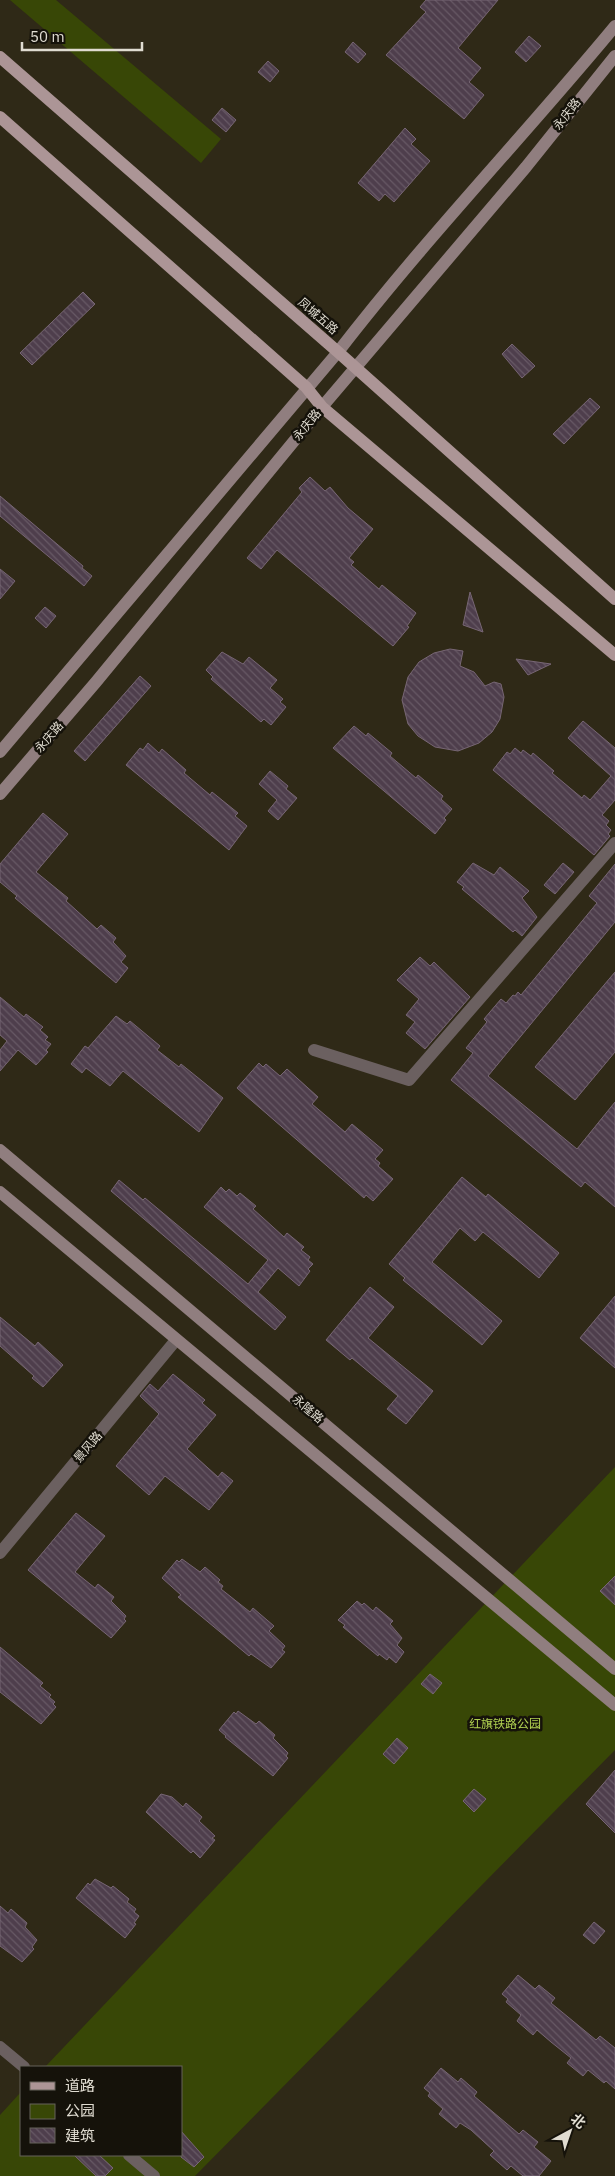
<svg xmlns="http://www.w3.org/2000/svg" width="615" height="2176" viewBox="0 0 615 2176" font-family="'IBM Plex Sans','Noto Sans SC',sans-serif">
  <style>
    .green { fill: #384706 }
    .building { fill: url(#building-back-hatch); stroke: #776674 }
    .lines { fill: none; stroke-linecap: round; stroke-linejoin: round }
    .street { stroke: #6b6060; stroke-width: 12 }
    .secondary { stroke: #907e7f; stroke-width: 12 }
    .primary { stroke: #ac9596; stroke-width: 12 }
    .labels { text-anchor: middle; stroke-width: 5; stroke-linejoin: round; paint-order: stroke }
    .street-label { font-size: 12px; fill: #e0dcd1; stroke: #15120a }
    .park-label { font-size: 12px; fill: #b1d251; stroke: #15120a }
  </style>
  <defs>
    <pattern id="building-back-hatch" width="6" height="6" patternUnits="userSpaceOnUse" patternTransform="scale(1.25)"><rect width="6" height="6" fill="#4e3e4c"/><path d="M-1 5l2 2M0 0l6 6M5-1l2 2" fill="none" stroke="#675965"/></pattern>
  </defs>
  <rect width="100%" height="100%" fill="#2f2917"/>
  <path class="green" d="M10,0H56L221,139L201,163Z
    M615,1467V1750L195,2176H0V2115L21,2092V2155H181V2067H45Z"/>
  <path class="building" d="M426,0H498L458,48L481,68L469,82L484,95L464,119L386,55L426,12L420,7Z
    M529,36L541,46L526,62L515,52Z
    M353,42L366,54L358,63L345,52Z
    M268,61L279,71L270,82L258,72Z
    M222,108L236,120L226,132L212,120Z
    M405,128L416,139L411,144L430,161L394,202L385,194L379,201L358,183Z
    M83,292L95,304L32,365L20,353Z
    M512,344L535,366L522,378L502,354Z
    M590,398L600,407L564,444L553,434Z
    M310,477L325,491L330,487L348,508L373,529L349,558L354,562L351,565L379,589L382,585L416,613L407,626L409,627L393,646L277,550L261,569L247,558L302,492L299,488Z
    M0,496L83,566L82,568L92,576L84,586L0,516Z
    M0,569L15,581L0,599Z
    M470,592L483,632L463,625Z
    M45,607L56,616L46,628L35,618Z
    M450,649L463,651L460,666L474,672L485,686L494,682L501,684L504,697L500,719L492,732L479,743L458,751L435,747L418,736L408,724L402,700L408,677L419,662L434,653Z
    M222,652L243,664L249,657L277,680L270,688L283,699L280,702L286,707L271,725L264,719L261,722L211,679L213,677L206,670Z
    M516,659L551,664L528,675Z
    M140,676L151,686L85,761L74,751Z
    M583,721L615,748V800L602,815L609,821L606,825L611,830L608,834L610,836L594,855L493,770L507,752L510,754L515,748L521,753L523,750L531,756L533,753L554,771L552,773L582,798L584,795L590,800L611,776L568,738Z
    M354,726L366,736L368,733L392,753L390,756L416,778L418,775L443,796L441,799L452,809L444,818L446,820L435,834L333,748Z
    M148,743L159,753L162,749L186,770L184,773L210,795L212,792L238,813L235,816L247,826L229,850L126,765L140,748L143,750Z
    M270,771L288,786L286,789L297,798L278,820L268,811L277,800L259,784Z
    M43,813L68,834L36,872L68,898L66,901L97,929L101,925L116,938L113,942L126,956L121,962L128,968L116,983L15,898L17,896L0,882V864Z
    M473,863L494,875L500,867L529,891L522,898L537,917L522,936L515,930L513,932L462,889L464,887L457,882Z
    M563,863L574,872L555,894L544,885Z
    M615,864V922L488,1076L577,1149L615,1102V1207L585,1182L581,1187L451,1080L473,1053L466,1048L487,1022L484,1019L501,999L506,1003L513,995L515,996L518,992L521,995L597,903L589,896Z
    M420,957L430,966L434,962L470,997L425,1049L406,1033L415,1022L406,1015L419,999L397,980Z
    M615,972V1052L575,1100L535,1067Z
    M0,997L24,1017L26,1014L43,1027L40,1030L48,1037L45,1040L51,1044L46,1050L48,1052L36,1065L18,1050L0,1071V1050L7,1041L0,1035Z
    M116,1016L127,1024L130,1021L160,1046L157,1050L179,1067L181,1064L223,1098L199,1132L123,1071L110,1086L86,1068L82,1073L71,1064L85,1046L88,1048Z
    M259,1063L263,1067L266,1064L280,1076L287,1069L318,1097L312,1104L345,1132L352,1124L383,1150L375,1159L380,1163L378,1166L393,1179L373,1201L366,1195L364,1198L237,1088Z
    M462,1177L486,1197L488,1194L559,1253L539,1278L483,1232L475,1241L460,1228L432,1262L502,1321L482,1345L403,1280L405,1278L389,1264Z
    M119,1180L143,1200L145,1198L248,1284L268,1260L204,1207L221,1187L226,1192L229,1189L237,1196L240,1193L256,1206L253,1209L262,1217L284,1237L287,1233L304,1247L301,1250L310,1257L308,1260L313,1264L308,1269L310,1271L299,1286L278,1268L258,1292L286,1317L275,1330L111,1191Z
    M370,1287L394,1307L368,1338L433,1391L406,1424L387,1409L398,1396L352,1358L350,1360L326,1340Z
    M615,1296V1368L580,1338Z
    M0,1317L35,1346L38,1342L63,1365L43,1387L32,1378L34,1376L0,1346Z
    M173,1374L205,1400L202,1403L216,1415L187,1449L218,1477L222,1472L233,1481L209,1510L165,1476L149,1495L116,1466L159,1414L140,1396L150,1384L158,1391Z
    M76,1513L105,1536L75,1572L95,1588L98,1584L114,1597L111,1601L126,1616L124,1619L126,1621L111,1638L28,1570Z
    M182,1559L200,1572L205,1567L220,1580L218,1582L223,1586L221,1589L250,1612L253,1608L274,1626L269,1631L285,1646L282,1650L285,1652L271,1668L251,1654L249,1656L178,1597L181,1595L162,1578L177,1560L179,1562Z
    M615,1576V1605L600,1591Z
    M357,1601L362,1605L364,1603L373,1611L376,1607L393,1621L390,1624L402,1638L397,1645L404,1652L396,1663L389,1657L387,1660L379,1654L378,1656L343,1627L345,1625L338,1620Z
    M0,1647L43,1683L40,1686L51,1695L49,1697L55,1702L53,1704L56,1707L41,1724L0,1692Z
    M430,1674L442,1683L433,1694L421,1684Z
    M238,1711L256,1724L259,1721L275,1735L273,1738L288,1753L286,1756L288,1758L273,1776L225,1737L226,1736L219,1730L234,1712L236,1714Z
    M397,1738L408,1748L394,1764L383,1754Z
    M615,1770V1833L586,1804Z
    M474,1789L486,1799L474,1812L463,1801Z
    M161,1794L172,1797L183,1807L186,1803L202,1817L199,1821L215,1836L212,1838L215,1840L200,1858L193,1851L191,1853L146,1812Z
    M95,1879L111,1888L113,1886L129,1899L127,1902L136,1909L134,1912L139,1916L134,1923L136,1924L125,1938L76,1898L88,1883L90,1885Z
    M0,1906L8,1913L11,1909L27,1923L25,1927L37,1940L32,1947L34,1949L22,1962L0,1946Z
    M594,1922L605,1931L594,1944L583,1935Z
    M518,1975L535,1989L539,1985L555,1998L551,2003L596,2040L600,2036L615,2048V2089L606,2081L604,2083L588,2070L583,2076L567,2063L571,2058L551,2042L537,2030L533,2035L517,2021L521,2015L506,2002L508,1999L502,1994Z
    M441,2068L458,2082L461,2078L477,2092L474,2096L519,2134L523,2130L538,2142L534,2147L551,2161L539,2176H523L511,2166L507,2170L490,2155L494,2151L471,2130L460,2123L456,2128L439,2114L443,2109L428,2096L430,2093L424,2088Z
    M181,2131L204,2157L194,2167L181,2157Z
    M74,2155H99L113,2168L105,2176H96Z"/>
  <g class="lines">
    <path class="street" d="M314,1050L409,1080L615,843
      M0,1553L176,1340
      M0,2047L24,2067
      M129,2155L154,2176"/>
    <path class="secondary" d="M0,752L338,352C425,239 524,136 615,26
      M0,794L96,682L322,407L526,167L615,56
      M0,1150L615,1669
      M0,1192L615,1705"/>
    <path class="primary" d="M0,57L338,352L615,599
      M0,117L306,387L322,407L615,655"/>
  </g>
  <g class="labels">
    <g class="street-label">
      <text transform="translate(567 114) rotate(-52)" y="4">永庆路</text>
      <text transform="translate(318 316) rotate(41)" y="4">凤城五路</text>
      <text transform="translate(307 425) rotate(-51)" y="4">永庆路</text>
      <text transform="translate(49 737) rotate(-49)" y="4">永庆路</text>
      <text transform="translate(308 1409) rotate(40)" y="4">永隆路</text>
      <text transform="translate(88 1447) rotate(-50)" y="4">景风路</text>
    </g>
    <g class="park-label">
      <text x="505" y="1728">红旗铁路公园</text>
    </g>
  </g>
  <rect x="20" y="2066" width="162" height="90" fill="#15120a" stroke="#66635a"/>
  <rect x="30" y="2082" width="25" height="8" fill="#ac9596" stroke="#66635a"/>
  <text x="65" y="2091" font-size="15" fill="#e0dcd1">道路</text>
  <rect x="30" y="2104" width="25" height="15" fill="#384706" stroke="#66635a"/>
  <text x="65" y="2116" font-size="15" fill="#e0dcd1">公园</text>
  <rect x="30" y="2128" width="25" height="15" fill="url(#building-back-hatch)" stroke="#66635a"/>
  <text x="65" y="2141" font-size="15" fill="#e0dcd1">建筑</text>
  <g transform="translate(570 2131) rotate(40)" stroke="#15120a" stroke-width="4" paint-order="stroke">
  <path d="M0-4L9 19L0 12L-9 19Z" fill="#e0dcd1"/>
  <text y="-8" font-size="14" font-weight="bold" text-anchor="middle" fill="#e0dcd1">北</text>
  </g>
  <path d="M22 42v8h120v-8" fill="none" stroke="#e0dcd1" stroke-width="2.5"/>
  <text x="30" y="42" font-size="15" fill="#e0dcd1" stroke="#15120a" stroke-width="4" paint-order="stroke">50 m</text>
</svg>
